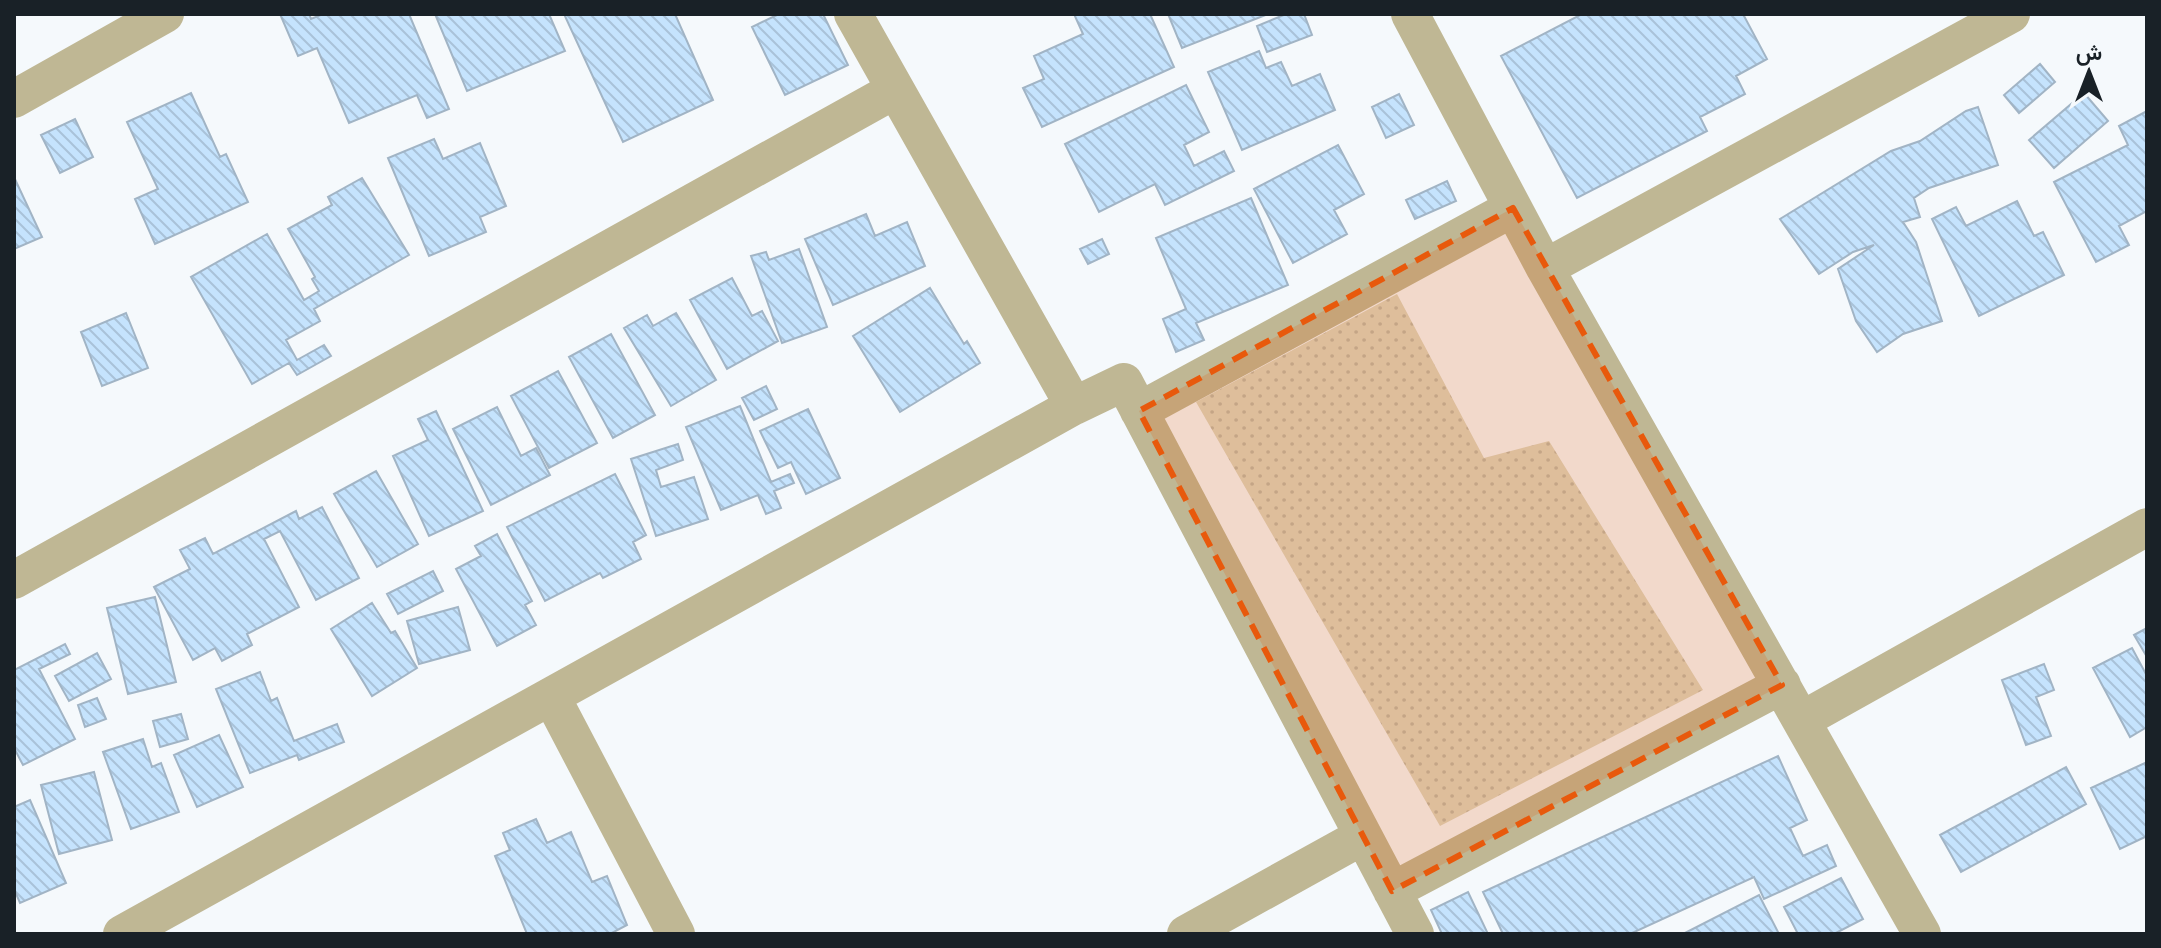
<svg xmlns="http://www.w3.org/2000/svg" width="2161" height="948" viewBox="0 0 2161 948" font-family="'Source Sans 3',Vazirmatn,sans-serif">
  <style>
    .green { fill: url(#green-dots) }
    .building { fill: url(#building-back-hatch); stroke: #a1b4c5; stroke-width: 2 }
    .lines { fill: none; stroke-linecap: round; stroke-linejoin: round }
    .minor { stroke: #bfb794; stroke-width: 38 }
    .marked { fill: #e8590c; fill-opacity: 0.2; stroke: #e8590c; stroke-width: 6; stroke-dasharray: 16 10; stroke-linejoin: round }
  </style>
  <defs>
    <pattern id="green-dots" width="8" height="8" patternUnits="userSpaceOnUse" patternTransform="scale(2)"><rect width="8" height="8" fill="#dcd7c0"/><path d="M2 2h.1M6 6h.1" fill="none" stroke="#bcb8a5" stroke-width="1.8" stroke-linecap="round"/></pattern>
    <pattern id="building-back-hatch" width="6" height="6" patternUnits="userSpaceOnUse" patternTransform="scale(2)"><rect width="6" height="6" fill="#c5e3fd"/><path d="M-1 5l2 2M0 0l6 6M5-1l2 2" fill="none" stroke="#a9c2d9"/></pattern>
  </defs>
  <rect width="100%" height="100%" fill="#f5f9fc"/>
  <path class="green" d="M1397,294L1484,458L1549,441L1703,690L1440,826L1196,402Z"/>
  <path class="building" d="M280,14H309L311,19L323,14H409L449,109L427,118L417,95L349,123L317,48L298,56Z
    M435,14H549L565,51L467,91Z
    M564,14H675L713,100L623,142Z
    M779,14H823L848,65L785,95L752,27Z
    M1074,14H1150L1174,67L1042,127L1023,88L1044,79L1034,56L1083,34Z
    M1168,14H1268L1182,48Z
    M1286,14H1304L1312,35L1267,52L1257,26Z
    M1582,14H1743L1767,59L1736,76L1745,94L1700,117L1707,131L1577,198L1501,56Z
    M1259,51L1266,68L1281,62L1292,86L1320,74L1335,110L1242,150L1208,72Z
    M2040,64L2055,82L2019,113L2004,95Z
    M1186,85L1209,132L1184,145L1194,166L1224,151L1234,171L1165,205L1155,184L1099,212L1065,144Z
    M191,93L220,157L226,154L248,202L155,244L135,199L158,189L127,122Z
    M2084,93L2108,121L2054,168L2029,140Z
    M1399,94L1414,125L1386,138L1372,107Z
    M1978,107L1998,165L1929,188L1914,198L1920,217L1903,222L1916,242L1942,321L1903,334L1877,352L1856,321L1838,269L1874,245L1853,252L1819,274L1780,219L1891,151L1920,141L1966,111Z
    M2147,111V211L2119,226L2129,245L2096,262L2054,182L2128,145L2119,126Z
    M75,119L93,157L60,173L41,135Z
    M434,139L443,159L480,143L506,206L480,217L486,232L429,256L388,158Z
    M1338,145L1364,194L1334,210L1347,234L1293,263L1254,189Z
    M14,177L42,237L14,249Z
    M362,178L409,255L314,309L320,321L286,340L297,360L324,345L331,356L297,375L289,363L252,384L191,277L267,234L304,300L319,291L312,279L315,277L288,229L332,205L328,197Z
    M1447,181L1456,201L1415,219L1406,200Z
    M1251,198L1288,285L1196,323L1204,340L1176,352L1163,319L1186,309L1156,238Z
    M2017,201L2034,236L2043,232L2064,275L1979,316L1932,219L1956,207L1966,226Z
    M866,214L875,236L907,222L925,266L833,305L805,239Z
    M1102,239L1109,254L1088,264L1080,249Z
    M799,249L827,327L782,343L751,256L766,252L769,260Z
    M732,278L752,316L762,311L778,341L727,369L690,300Z
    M930,288L964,344L967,341L980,363L900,412L853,336Z
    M126,313L148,368L102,386L81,332Z
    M676,313L716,380L671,406L624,328L647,315L653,326Z
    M611,334L655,415L613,438L569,357Z
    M558,371L597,443L549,468L511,396Z
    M766,386L777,409L754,420L742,398Z
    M740,406L771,482L790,474L794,483L774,491L781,508L766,514L758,495L721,510L686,427Z
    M497,407L521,456L536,448L550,475L491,505L453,429Z
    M808,409L840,478L806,494L791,462L778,468L760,431Z
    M436,411L483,511L429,536L393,456L428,440L418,419Z
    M678,444L683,460L656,470L661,487L694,477L708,519L656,536L631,459Z
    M376,471L418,544L377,567L334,494Z
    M615,474L646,535L633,542L641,559L603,578L600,573L545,601L507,527Z
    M322,507L359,578L316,600L280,531L264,539L299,607L247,634L252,645L222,661L215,648L193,660L154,587L190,569L180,550L205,538L213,554L296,511L299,519Z
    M497,534L532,601L525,605L536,625L497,646L456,569L481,556L475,546Z
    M433,571L443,591L398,614L387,594Z
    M155,597L176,682L128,694L107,608Z
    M372,603L391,633L395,631L417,668L372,696L331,629Z
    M458,607L470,650L419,664L407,621Z
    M2147,628V657L2134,635Z
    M65,644L70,654L39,669L75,739L23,765L14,748V670Z
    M2132,648L2147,676V727L2130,737L2093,668Z
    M97,653L111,679L69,701L55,676Z
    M2044,664L2054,690L2036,697L2051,736L2026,745L2002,680Z
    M260,672L271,701L277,698L294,741L337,724L344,742L299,760L297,755L250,773L216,689Z
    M97,698L106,719L85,727L78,705Z
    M181,714L188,739L160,747L153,721Z
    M219,735L243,787L197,807L174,755Z
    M143,739L152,767L161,763L179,812L131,829L103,752Z
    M1778,756L1807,820L1790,828L1803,856L1827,845L1836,866L1764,899L1754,877L1630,934H1503L1483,892Z
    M2147,762V836L2120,849L2091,788Z
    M2066,767L2086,804L1961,872L1940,835Z
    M94,772L112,840L59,854L41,785Z
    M30,800L66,883L20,903L14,889V807Z
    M536,819L547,843L571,832L592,882L607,876L627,925L610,934H527L495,856L510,850L503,833Z
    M1841,878L1863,919L1834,934H1798L1784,907Z
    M1468,892L1488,934H1442L1431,910Z
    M1759,895L1779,934H1683Z"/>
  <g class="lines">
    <path class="minor" d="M1410,14L1545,268L1922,934
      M14,99L165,14
      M1545,268L2011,14
      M1074,406L1124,382L1415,934
      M1139,411L1513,208
      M14,580L895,90
      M551,696L676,934
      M1802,720L2147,527
      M1392,891L1782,685
      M122,934L1074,406L853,14
      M1186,934L1363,836"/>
  </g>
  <path class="marked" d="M1513,208L1782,685L1392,891L1139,411Z"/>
  <rect width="2161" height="948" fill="none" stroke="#192127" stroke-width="32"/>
  <g transform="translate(2089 72)" stroke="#f5f9fc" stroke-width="6" paint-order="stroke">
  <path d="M0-6L14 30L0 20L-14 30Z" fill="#192127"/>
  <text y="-12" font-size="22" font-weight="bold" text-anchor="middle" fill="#192127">ش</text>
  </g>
</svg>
